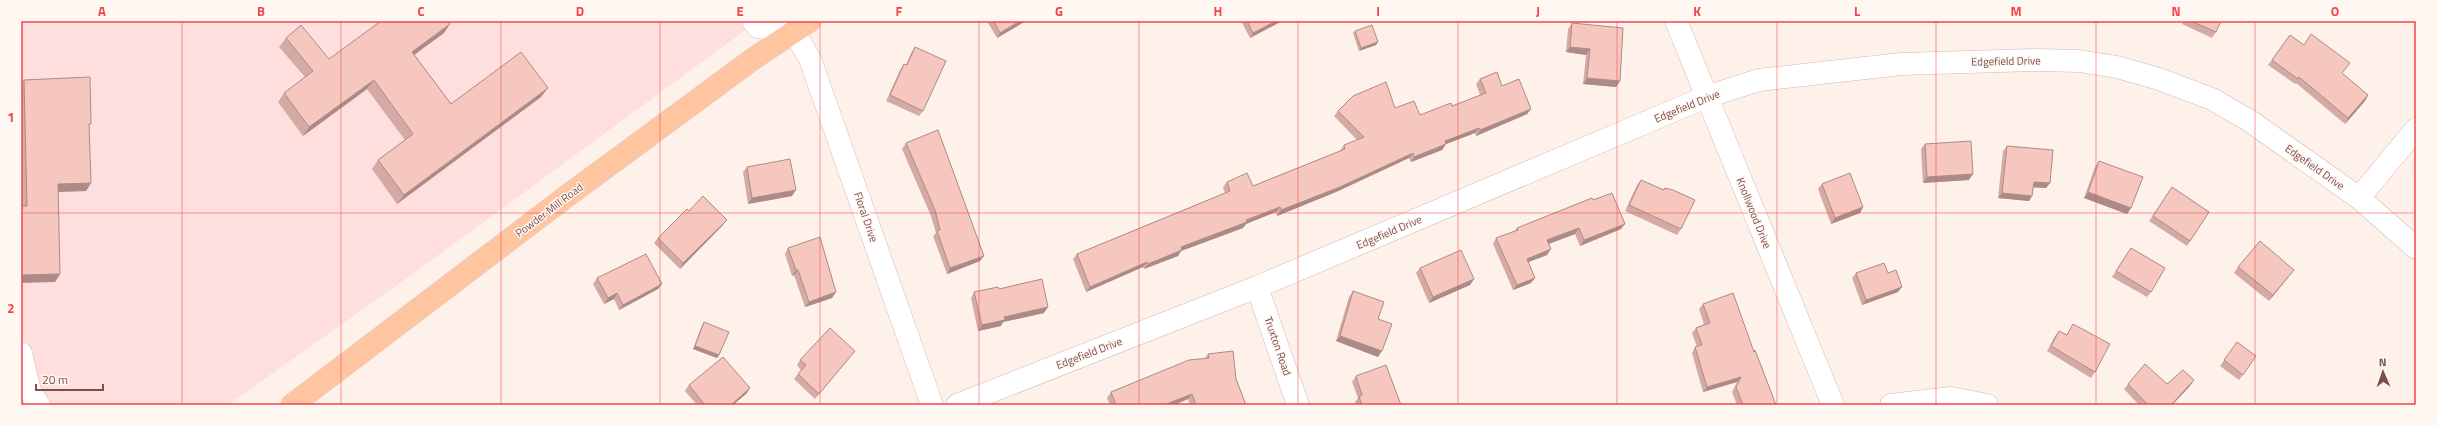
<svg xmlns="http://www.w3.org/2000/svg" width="2437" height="426" viewBox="0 0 2437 426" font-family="'Titillium Web',sans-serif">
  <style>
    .commercial { fill: #ffdfdd }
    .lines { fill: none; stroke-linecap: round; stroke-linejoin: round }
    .minor-casing { stroke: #d5b7b0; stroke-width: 23 }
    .major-casing { stroke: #dbcecc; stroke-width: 23 }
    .minor { stroke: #fff; stroke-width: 22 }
    .major { stroke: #ffc4a0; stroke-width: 22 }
    .wall { fill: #d4aba4 }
    .shaded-wall { fill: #ac8b86 }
    .building { fill: #f6c7bf; stroke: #ac8b86 }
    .grid { fill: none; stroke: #f2454b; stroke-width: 1; stroke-opacity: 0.55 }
    .labels { text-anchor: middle; stroke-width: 3; stroke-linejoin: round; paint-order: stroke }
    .street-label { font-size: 11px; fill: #7d4f49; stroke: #fff7f2 }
    .neatline { fill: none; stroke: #f2454b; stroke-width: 1.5 }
    .grid-label { font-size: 13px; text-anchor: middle; font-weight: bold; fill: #f2454b }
  </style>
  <rect width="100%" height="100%" fill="#fef1ea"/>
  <path class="commercial" d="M21,21H758L410,276L228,405H21Z"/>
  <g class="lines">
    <defs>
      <path id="minor" d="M753,21L758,27L794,32
        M795,21L794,32L810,59L932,405
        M1676,21L1833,405
        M2359,198L2416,129
        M1257,287L1298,405
        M21,353L30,391L39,405
        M957,405L1257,287L1706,97L1759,80L1901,64L2038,60L2079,61L2117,67L2159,79L2212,99L2250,121L2359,198L2416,248
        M1891,405L1951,398L1987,405"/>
      <path id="major" d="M292,405L567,196L753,59L810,21"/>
    </defs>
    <use href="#minor" class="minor-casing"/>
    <use href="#major" class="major-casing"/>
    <use href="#minor" class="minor"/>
    <use href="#major" class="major"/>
  </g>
  <path class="wall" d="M987,21H1026L997,38Z
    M1241,21H1282L1250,38Z
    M2184,21H2221L2216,32L2212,38L2182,24Z
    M1572,23L1620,81L1616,87L1583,84L1586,55L1566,52L1568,29Z
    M1355,31L1378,42L1376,45L1359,51L1353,33Z
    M444,33L414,54L451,104L541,97L397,204L372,169L378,160L405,140L367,89L303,136L278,102L284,93L305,77L279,47L286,38L329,59Z
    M2290,35L2342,73L2368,95L2365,101L2345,124L2296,83L2295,84L2268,65Z
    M915,47L923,111L919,116L886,101L900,70L904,64L906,65L911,53Z
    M1480,79L1502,86L1531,109L1527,114L1476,136L1475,133L1446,144L1442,150L1411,162L1409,158L1336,192L1277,216L1276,212L1246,224L1243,228L1181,251L1178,256L1144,269L1143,267L1086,292L1073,259L1077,254L1225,193L1223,187L1227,182L1253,186L1340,151L1344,145L1357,140L1334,116L1338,111L1395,108L1420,115L1452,106L1480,95L1476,84Z
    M24,80L89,128L91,183L86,191L58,192L60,274L55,282L21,206V83Z
    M906,143L980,261L947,274L933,236L936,233L931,216L902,149Z
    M1925,144L1969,180L1923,183L1921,149Z
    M2007,146L2050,183L2046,188L2033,187L2032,196L2029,201L1998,198L2003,151Z
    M2099,161L2127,214L2084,198L2095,167Z
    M747,167L792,196L748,204L743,172Z
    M1641,180L1663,190L1665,188L1681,229L1677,235L1625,211L1637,185Z
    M1822,184L1863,207L1860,213L1831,224L1818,189Z
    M2172,187L2209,212L2187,246L2149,221Z
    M1593,200L1621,229L1580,246L1575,234L1549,244L1547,255L1528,262L1531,283L1513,290L1493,244L1496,238L1515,231L1517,228Z
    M689,211L723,225L680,269L654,243L658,238Z
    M788,248L832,298L805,307L794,275L792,276L785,254Z
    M2131,248L2151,292L2147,297L2112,277Z
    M2238,267L2294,270L2269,301L2234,273Z
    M1420,268L1474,279L1470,285L1429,303L1416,273Z
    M1856,273H1888L1898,292L1862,305L1852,278Z
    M597,278L658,289L619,310L614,299L604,304L593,284Z
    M999,289L1044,313L1003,322L1001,326L978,331L971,298L974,292Z
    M1353,291L1378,319V357L1336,341L1349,297Z
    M1703,304L1754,352L1755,350L1776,405H1737L1732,392L1737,382L1703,392L1692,353L1695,347H1697L1692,333L1696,328L1704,324L1699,309Z
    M704,322L719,355L717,358L693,349L702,325Z
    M2073,324L2095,372L2091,378L2047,351L2055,336L2059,331L2067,335Z
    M2237,342L2256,356L2239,380L2220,366Z
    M855,351L851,356L815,399L794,379L801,370L797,365L800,360Z
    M1208,354L1236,379L1246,405H1190L1188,399L1174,405H1110L1107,398L1111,392L1205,358Z
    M1356,376L1401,405H1356L1355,402L1358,398L1352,382Z
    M2128,384H2167L2190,386L2172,405H2139L2124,389Z
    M689,385L747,393L733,405H697L685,391Z"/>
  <path class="shaded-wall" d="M1020,21H1026L997,38L1000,33Z
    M1276,21H1282L1250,38L1253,33Z
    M450,24L444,33L406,61L412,52Z
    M1378,42L1376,45L1359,51L1361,48Z
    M1570,47L1590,49L1586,55L1566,52Z
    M1587,78L1620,81L1616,87L1583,84Z
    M374,80L367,89L303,136L309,127Z
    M548,88L541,97L397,204L404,195Z
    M2368,95L2365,101L2345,124L2348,118Z
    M1531,109L1527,114L1476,136L1480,130Z
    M1479,128L1475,133L1441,146L1445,141Z
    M1446,144L1442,150L1411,162L1414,157Z
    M1413,153L1409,158L1336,192L1277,216L1281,210Z
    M1973,174L1969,180L1923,183L1927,177Z
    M2034,182L2050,183L2046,188L2030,187Z
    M91,183L86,191L53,192L58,184Z
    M796,190L792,196L748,204L752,198Z
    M2088,192L2131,208L2127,214L2084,198Z
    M2002,193L2032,196L2029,201L1998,198Z
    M1280,207L1276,212L1246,224L1243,228L1181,251L1178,256L1144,269L1148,264L1181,247Z
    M1863,207L1860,213L1831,224L1835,218Z
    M727,220L723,225L680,269L683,263Z
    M1625,224L1621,229L1580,246L1584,240Z
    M1579,228L1575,234L1543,246L1547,240Z
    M1551,249L1547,255L1523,264L1527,259Z
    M984,256L980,261L947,274L950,268Z
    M1147,262L1143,267L1086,292L1090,287Z
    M796,270H798L794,275L792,276Z
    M2294,270L2290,275L2269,301L2273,295Z
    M60,274L55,282L21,283V275Z
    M1535,278L1531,283L1513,290L1517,285Z
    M1474,279L1470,285L1429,303L1433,297Z
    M662,284L658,289L619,310L623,305Z
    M1902,287L1898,292L1862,305L1866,300Z
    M836,292L832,298L805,307L809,302Z
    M617,293L614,299L604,304L608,298Z
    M1048,307L1044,313L1003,322L1001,326L978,331L982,325L1004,317Z
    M1340,336L1382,351L1378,357L1336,341Z
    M695,346L719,355L717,358L693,349Z
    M1741,377L1737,382L1703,392L1707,387Z
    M2194,380L2190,386L2172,405H2171Z
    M750,388L747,393L733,405H731Z
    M1192,394L1188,399L1174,405H1164Z"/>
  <path class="building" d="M381,21H448L450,24L412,52L451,104L521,52L548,88L404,195L378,160L413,134L374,80L309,127L284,93L313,71L286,38L301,25L329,59Z
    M994,21H1020L1000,33Z
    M1247,21H1276L1253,33Z
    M2191,21H2221L2216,32Z
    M1572,23L1623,28L1620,81L1587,78L1590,49L1570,47Z
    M1372,25L1378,42L1361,48L1355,31Z
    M2311,34L2350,63L2342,73L2368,95L2348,118L2299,77L2298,79L2272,60L2290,35L2304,45Z
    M915,47L946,61L923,111L890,95L904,64L907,65Z
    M1497,72L1502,86L1519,79L1531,109L1480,130L1479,128L1445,141L1446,144L1414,157L1413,153L1340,187L1281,210L1280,207L1246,220L1247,222L1181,247L1182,250L1148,264L1147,262L1090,287L1077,254L1230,191L1227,182L1247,173L1253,186L1345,149L1344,145L1364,137L1338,111L1353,96L1386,82L1395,108L1414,101L1420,115L1451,103L1452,106L1486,93L1480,79Z
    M90,77L91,124H89L91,183L58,184L60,274L21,275V206H27L24,80Z
    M938,130L984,256L950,268L937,231L940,230L935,210L906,143Z
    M1971,141L1973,174L1927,177L1925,144Z
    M2007,146L2053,150L2050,183L2034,182L2032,196L2002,193Z
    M790,159L796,190L752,198L747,167Z
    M2099,161L2143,177L2131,208L2088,192Z
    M1850,173L1863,207L1835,218L1822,184Z
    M1641,180L1664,190L1665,188L1673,190L1695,200L1681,229L1629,205Z
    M2172,187L2209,212L2190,241L2153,216Z
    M1612,193L1625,224L1584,240L1579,228L1547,240L1551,249L1527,259L1535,278L1517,285L1496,238L1518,230L1517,228L1592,198L1593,200Z
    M703,196L727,220L683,263L658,238L687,209L689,211Z
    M820,237L836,292L809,302L798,270H796L788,248Z
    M2260,241L2294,270L2273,295L2238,267Z
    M2131,248L2165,268L2151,292L2116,271Z
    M1461,250L1474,279L1433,297L1420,268Z
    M646,254L662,284L623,305L617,293L608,298L597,278Z
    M1884,263L1888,273L1896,270L1902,287L1866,300L1856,273Z
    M1042,279L1048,307L1004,317L1005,320L982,325L974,292L998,287L999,289Z
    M1353,291L1384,302L1378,319L1392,324L1382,351L1340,336Z
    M1733,293L1754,352L1755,350L1776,405H1743L1736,387L1741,377L1707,387L1695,347L1702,345L1696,328L1710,323L1703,304Z
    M704,322L729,332L719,355L695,346Z
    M2073,324L2110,344L2095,372L2051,346L2059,331L2067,335Z
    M830,328L855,351L819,394L798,374L806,365L800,360Z
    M2237,342L2256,356L2243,375L2224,360Z
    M1233,351L1236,379L1246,405H1196L1192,394L1164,405H1116L1111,392L1189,360L1209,358L1208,354Z
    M723,357L750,388L731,405H705L689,385Z
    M2145,364L2167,384L2183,370L2194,380L2171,405H2148L2128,384Z
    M1386,365L1401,405H1362L1359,397L1362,395L1356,376Z"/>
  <path class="grid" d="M182,21V405M341,21V405M501,21V405M660,21V405M820,21V405M979,21V405M1139,21V405M1298,21V405M1458,21V405M1617,21V405M1777,21V405M1936,21V405M2096,21V405M2255,21V405M21,213H2416"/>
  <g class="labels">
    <g class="street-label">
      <text transform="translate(2006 61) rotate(-1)" y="4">Edgefield Drive</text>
      <text transform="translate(1687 106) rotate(-22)" y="4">Edgefield Drive</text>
      <text transform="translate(2315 167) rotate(35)" y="4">Edgefield Drive</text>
      <text transform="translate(549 210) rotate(-37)" y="4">Powder Mill Road</text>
      <text transform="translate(1754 213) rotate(68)" y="4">Knollwood Drive</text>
      <text transform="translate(866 217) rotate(71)" y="4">Floral Drive</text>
      <text transform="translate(1389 232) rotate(-23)" y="4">Edgefield Drive</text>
      <text transform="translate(1278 346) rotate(71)" y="4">Truxton Road</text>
      <text transform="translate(1089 353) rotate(-21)" y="4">Edgefield Drive</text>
    </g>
  </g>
  <rect width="2437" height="426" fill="none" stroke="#fff7f2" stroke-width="44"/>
  <g transform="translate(2383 372) rotate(358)" stroke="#fff7f2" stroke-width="3" paint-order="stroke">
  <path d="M0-3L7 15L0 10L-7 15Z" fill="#7d4f49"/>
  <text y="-6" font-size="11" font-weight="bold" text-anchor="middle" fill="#7d4f49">N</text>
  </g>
  <path d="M36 384v6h67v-6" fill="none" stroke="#7d4f49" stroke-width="2"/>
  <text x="42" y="384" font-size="12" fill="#7d4f49" stroke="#fff7f2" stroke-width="3" paint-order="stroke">20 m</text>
  <rect x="22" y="22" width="2393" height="382" class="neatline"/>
  <g class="grid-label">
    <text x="102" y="16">A</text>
    <text x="261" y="16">B</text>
    <text x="421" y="16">C</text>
    <text x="580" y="16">D</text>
    <text x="740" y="16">E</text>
    <text x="899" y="16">F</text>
    <text x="1059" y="16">G</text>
    <text x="1218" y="16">H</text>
    <text x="1378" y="16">I</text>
    <text x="1538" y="16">J</text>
    <text x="1697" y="16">K</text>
    <text x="1857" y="16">L</text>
    <text x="2016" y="16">M</text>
    <text x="2176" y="16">N</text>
    <text x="2335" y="16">O</text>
    <text x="11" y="122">1</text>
    <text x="11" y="313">2</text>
  </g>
</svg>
